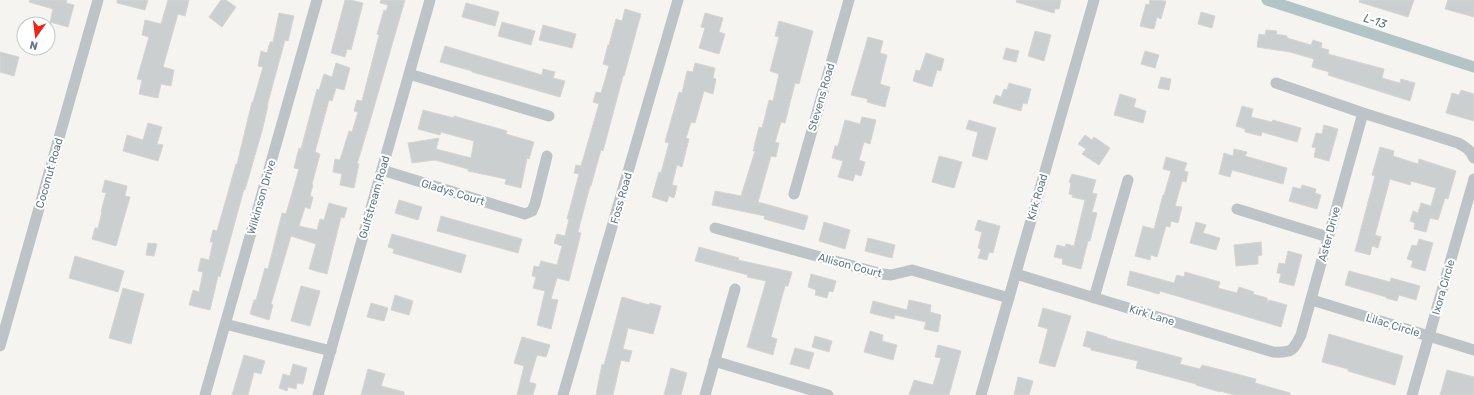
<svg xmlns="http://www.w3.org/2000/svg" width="1474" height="395" viewBox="0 0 1474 395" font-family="Rubik,sans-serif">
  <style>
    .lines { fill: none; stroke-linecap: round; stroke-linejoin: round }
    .canal { stroke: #b3c4c6; stroke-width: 11 }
    .building { fill: #cccfd0; stroke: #d6d5d3 }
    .minor { stroke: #bdc3c6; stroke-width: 11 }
    .labels { text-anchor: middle; stroke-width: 4; stroke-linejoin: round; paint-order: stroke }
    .street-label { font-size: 11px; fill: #627a83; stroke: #fff }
    .water-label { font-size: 12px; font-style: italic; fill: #597679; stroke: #fff }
  </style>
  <rect width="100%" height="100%" fill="#f5f4f0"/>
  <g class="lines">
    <path class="canal" d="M1267,0L1474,67"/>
  </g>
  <path class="building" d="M30,0H67L66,3L74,5L68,27L50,22L53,9L29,2Z
    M117,0H148L145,10L117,3Z
    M168,0H189L185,16L178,14L163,67L174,70L171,86L161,84L158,98L139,94L142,80L137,79L149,37L142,35L145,20L161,24Z
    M221,0H226L236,7L222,27L209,17Z
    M345,0H351L363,3L351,50L347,49L345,57L331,53Z
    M381,0H405L368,128L357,164H359L354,188L340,185L342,174L333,172L335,159L340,160L349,131L352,132L358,112L354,111L357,100L362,101L379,35L377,34L384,10L386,11L388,5L380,3Z
    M1017,0H1061L1059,9H1055L1054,13L1016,2Z
    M1150,0L1166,1L1161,19L1157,17L1154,29L1140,26L1146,4L1149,5Z
    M1360,0H1414L1408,17L1359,2Z
    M1448,0H1474V17L1445,9Z
    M466,3L499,12L495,26L462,17Z
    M625,9L641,14L624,76H623L603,151L601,150L591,186H590L578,232L581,233L569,281L557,278L551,299L558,300L551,329L537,325L545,291L533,288L536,277L532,276L534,266L539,267L541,261L557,265L562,246L554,243L557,234L565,236L569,219H567L579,174L574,173L576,165L581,166L597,111L599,104L593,102L596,92L601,93L609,66L603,64L608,45H609L616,19L622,21Z
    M1201,12L1215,16L1212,28L1198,24Z
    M279,13L294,16L288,41L285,40L267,106H268L262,131L245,190L244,189L220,277L218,276L210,310L189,305L193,290L199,292L203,272L198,271L201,258L209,260L213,242H210L213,230L217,231L236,164H237L252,102H253L263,67L258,66L261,51L267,53L270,42H273Z
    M705,13L723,18L719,32L725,34L719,54L699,48L705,28L701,27Z
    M779,21L813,31L799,84L795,83L785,123L781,122L775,142L779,143L776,157L771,156L758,202L808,216L804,230L764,219L765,216L712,205L715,191L741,196L755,151H753L759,127L762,128L769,100L773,101L779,74L770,71L779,37L775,36Z
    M502,22L535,31L531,45L498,36Z
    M543,25L576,34L572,48L539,40Z
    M1266,30L1277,31L1276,34L1287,36V38L1311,45L1313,40L1322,43L1321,48L1329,50L1328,54L1384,69L1382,78L1400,83L1401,79L1415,83L1410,101L1328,75L1329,72L1312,67L1314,59L1290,52L1257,47L1259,34L1265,35Z
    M1035,31L1051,35L1044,61L1028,56Z
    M868,37L883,41L880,53L887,55L880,84L890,87L885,107L867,102L868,99L851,95Z
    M445,46L542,75L543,69L555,72L553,78L565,81L560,97L472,72V71L440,62Z
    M1006,48L1019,51L1016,62L1003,59Z
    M1145,51L1159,55L1155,68L1141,64Z
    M0,52L19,57L14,76L0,72Z
    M926,53L944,59L941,71L937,70L932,87L913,81L916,70L920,71Z
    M336,63L350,68L344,90L336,88L332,101L329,100L315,152L320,154L312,184L313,185L310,196L313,197L310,209L305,207L299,226L317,230L320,219L324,220L329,203L347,208L344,218L341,217L327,274L309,269L316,244L291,236L271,304L273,305L269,320L250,314L254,300H256L265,268L268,269L282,213L286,214L299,169L294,168L299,148L301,149L317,89L319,90L324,74L332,77Z
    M695,63L715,68L713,78L716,79L713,94L704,91L695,123L691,122L686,138L689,139L682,167L677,165L672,185L677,186L674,198L669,196L667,202L652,197L659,172L661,173L669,143L665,142L679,92L682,93L687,71L693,72Z
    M1161,77L1171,79L1169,90L1158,88Z
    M1009,83L1031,89L1027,104L1023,103L1021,111L993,103L996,95L1001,97L1004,89L1007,90Z
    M1461,90L1474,94V121L1446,113L1452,93L1459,95Z
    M1120,94L1136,99L1134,107L1146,111L1143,123L1114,115Z
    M1242,106L1253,109L1251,117L1272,122L1273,120L1301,128L1297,142L1262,132L1261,136L1245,132V129L1236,126Z
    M423,110L454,118V116L475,122L507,131L506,134L534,142L529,159L527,158L521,188L505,184L506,179L468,171V169L435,160L412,163L408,143L439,138L436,149L471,158L474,141L441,132L440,135L418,129Z
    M862,117L876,120L870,144L864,142L859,160L865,162L861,176L855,174L853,181L838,177L843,161L832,158L835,146H838L845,120L860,124Z
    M969,120L996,128L987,160L972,156L978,132L966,129Z
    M148,123L162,127L157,144L163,145L158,161L123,151L127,135L143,140Z
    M1324,125L1338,129L1329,161L1314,157L1316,148L1312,147L1316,133L1322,134Z
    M1085,135L1092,140L1094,137L1110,148L1099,165L1082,154L1086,149L1078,144Z
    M1380,147L1394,151L1393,156L1418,164L1419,159L1456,171L1448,199L1445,198L1438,220L1430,218L1426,232L1414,229L1415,223L1410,221L1413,211L1418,213L1421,203L1431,206L1436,188L1411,181L1410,185L1390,179L1375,235L1381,237L1378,248L1372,246L1370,255L1355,251L1375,176L1372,175Z
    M1234,149L1247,152L1245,156L1287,168L1283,184L1232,170L1230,177L1219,174L1224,153L1233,156Z
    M939,156L962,162L954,188L932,182Z
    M1166,157L1187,163L1184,171L1188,172L1186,182L1182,181L1175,206L1182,207L1178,223L1171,221L1170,227L1166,226L1157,257L1151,255L1150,260L1135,256L1143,226L1154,229L1163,195H1164L1171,171L1163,169Z
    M1072,174L1096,180L1092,193L1097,194L1092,212L1097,213L1090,241H1088L1081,269L1062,264L1063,259L1054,257L1057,245L1065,247L1066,244L1074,246L1085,200L1072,197L1073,195L1069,194L1071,183L1069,182Z
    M105,180L127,186L125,196L130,197L116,246L92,239L95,228H98L102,212H101L106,193L102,192Z
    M1302,185L1316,189L1315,193L1321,195L1317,209L1289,201L1293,187L1301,189Z
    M399,200L422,207L418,220L395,213Z
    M441,216L522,239L518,253L437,231Z
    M978,220L1000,226L993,253L989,252L987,260L978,258L981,249L978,248L982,232L975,230Z
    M824,222L850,230L845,249L819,241Z
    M1196,222L1206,225L1203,233L1220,238L1216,250L1190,243Z
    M392,234L466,255L461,273L393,253L394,249L388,247Z
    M868,238L895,245L892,258L865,251Z
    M1419,239L1433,243L1425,271L1411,267L1413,261L1407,259L1412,245L1417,246Z
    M1261,242L1262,255L1258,256V264L1236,266L1234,245Z
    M148,243L157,244L154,256L146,255Z
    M699,247L739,258L738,260L792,272L788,286H785L771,337L777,339L773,355L747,347L766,281L747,277L748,275L695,261Z
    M1288,251L1302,255L1294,286L1279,282L1281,274L1277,273L1279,263L1285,264Z
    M75,256L124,271L118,292L69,278Z
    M1130,271L1174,283L1177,275L1184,277L1185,272L1220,282L1218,288L1237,293L1239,287L1254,292L1253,294L1267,298L1268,303L1269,300L1287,305L1281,327L1160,291L1159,294L1127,285Z
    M1349,271L1390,282L1391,278L1420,286L1416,300L1399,295L1397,301L1386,298V297L1345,285Z
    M811,274L836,281L833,292L829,291L827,298L815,295L816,290L808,287Z
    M301,286L320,291L310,326L291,321Z
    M123,288L144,294L131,344L109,338Z
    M395,295L413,301L409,315L391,310Z
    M622,297L649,305L650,303L661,306L653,334L628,328L623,349L632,351L629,362L621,360L613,395H596L602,364L604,365Z
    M909,300L931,305L930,312L941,315L938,332L924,329L926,322L895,315L894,319L870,313L873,301L907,310Z
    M371,303L388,308L384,321L367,317Z
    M1043,308L1071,316L1055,367L1039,363L1048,329L1038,326Z
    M870,331L883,335L882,341L897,345L893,360L864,352Z
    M1087,331L1107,337V338L1182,358L1180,364L1200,369L1202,365L1256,379L1255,383L1290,393V395H1235L1220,391V392L1196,385V384L1136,368L1138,361L1091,350V348L1083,346Z
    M1329,334L1403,356L1395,385L1348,371V369L1322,362Z
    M815,336L832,341L829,352L812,347Z
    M522,337L550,345L546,357L537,355L529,382L536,384L533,395H517L524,366L514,363Z
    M938,345L961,351L949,395H909L914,380L933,385L941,358L935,357Z
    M795,348L814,353L809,369L790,364Z
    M244,355L265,361L261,374L254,372L248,395H232Z
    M293,364L307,368L303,384L297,383L296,389L288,387L287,391L279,388L283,374L290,376Z
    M671,368L687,373L681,395H664Z
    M368,369L385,374L381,386L404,392V395H361Z
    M1447,370L1474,377V395H1440Z
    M1018,377L1033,381L1029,395H1014Z"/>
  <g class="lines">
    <path class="minor" d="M409,74L549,116
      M1276,83L1363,113L1458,143C1466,147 1470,150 1474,158
      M382,170L525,214L532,211L535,204L547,156
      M794,194L849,0
      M1237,209L1328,237
      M715,228L882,274L891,275L912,270L1009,298
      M1016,274L1273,352C1292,353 1293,351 1301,335L1363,113
      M1094,298L1128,180
      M1312,300L1474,350
      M225,324L331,351
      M0,346L98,0
      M714,361L828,395
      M205,395L317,0
      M318,395L430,0
      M563,395L678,0
      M705,395L735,289
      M981,395L1094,0
      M1412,395L1474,179"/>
  </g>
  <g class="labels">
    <g class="street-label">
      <text transform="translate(821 97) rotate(-74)" y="4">Stevens Road</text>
      <text transform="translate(49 173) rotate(-74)" y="4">Coconut Road</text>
      <text transform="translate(453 192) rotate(17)" y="4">Gladys Court</text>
      <text transform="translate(261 197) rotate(-74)" y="4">Wilkinson Drive</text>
      <text transform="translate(374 197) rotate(-74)" y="4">Gulfstream Road</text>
      <text transform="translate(1037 197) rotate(-74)" y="4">Kirk Road</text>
      <text transform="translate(621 198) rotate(-74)" y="4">Foss Road</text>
      <text transform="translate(1329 234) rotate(-75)" y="4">Aster Drive</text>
      <text transform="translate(850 265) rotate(15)" y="4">Allison Court</text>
      <text transform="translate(1443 287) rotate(-74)" y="4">Ixora Circle</text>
      <text transform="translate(1152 315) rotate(17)" y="4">Kirk Lane</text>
      <text transform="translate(1393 325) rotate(17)" y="4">Lilac Circle</text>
    </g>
    <g class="water-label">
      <text transform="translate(1375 21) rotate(18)" y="4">L-13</text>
    </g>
  </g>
  <g transform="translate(36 36) rotate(194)"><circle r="19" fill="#ffffff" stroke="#c0cacd"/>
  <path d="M0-3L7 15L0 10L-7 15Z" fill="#ea261b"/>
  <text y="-6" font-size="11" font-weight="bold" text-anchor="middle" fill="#627a83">N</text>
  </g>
</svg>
